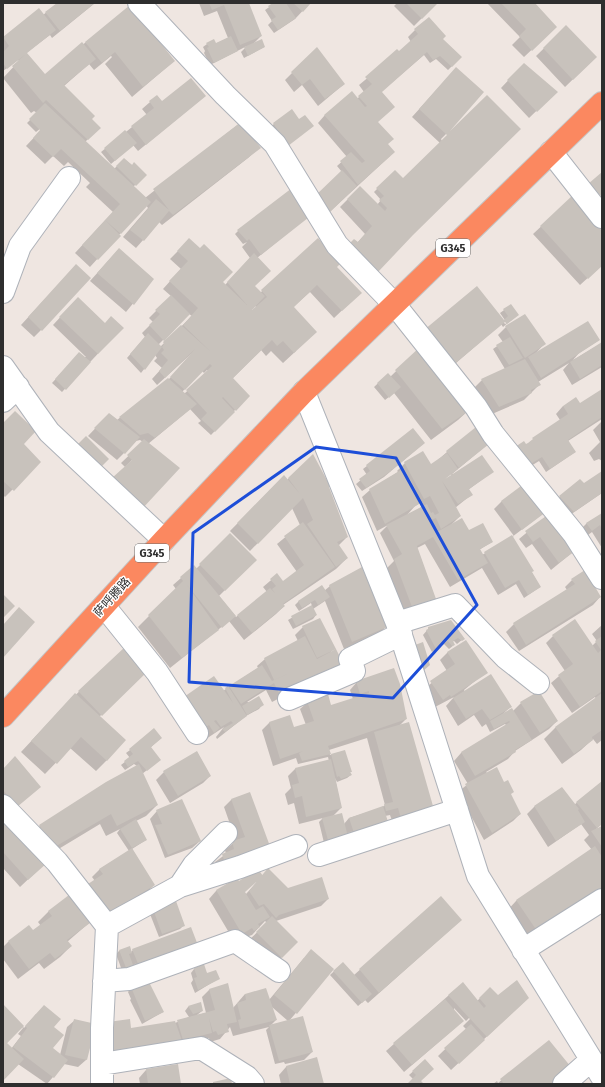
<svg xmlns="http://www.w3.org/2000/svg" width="605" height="1087" viewBox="0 0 605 1087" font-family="'Fira Sans','Noto Sans SC',sans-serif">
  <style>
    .shadow { fill: #0003; fill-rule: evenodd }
    .building { fill: #c8c2bc }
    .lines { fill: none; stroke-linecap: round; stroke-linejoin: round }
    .minor-casing { stroke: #aeb2b9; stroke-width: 24 }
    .highway-casing { stroke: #c4c4c4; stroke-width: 24 }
    .minor { stroke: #fff; stroke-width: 22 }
    .highway { stroke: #fb8860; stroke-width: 22 }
    .marked { fill: none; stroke: #1d4ed8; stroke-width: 3; stroke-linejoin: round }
    .labels { text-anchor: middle; stroke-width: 3; stroke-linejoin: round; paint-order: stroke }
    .shield { fill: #fff; stroke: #6d6d6d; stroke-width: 1 }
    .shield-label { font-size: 11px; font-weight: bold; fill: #2e2e2e }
    .street-label { font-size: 12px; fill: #2e2e2e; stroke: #fff }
  </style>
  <rect width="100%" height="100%" fill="#efe6e1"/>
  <path class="shadow" d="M58,3H95L52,38L50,35L26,53L45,75L106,26L174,61L132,97L105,64L112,57L111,56L94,70L89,64L64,86L99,128L85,142L114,169L124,159L145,175L133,187L145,198L240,123L259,148L248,158L162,225L159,222L136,248L123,237L148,208L146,205L90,267L75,253L113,212L86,187L90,183L68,162L64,166L53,156L45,164L26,146L42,129L41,128L36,132L27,123L37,113L34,111L31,113L3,78L19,61L18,60L3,71V38L39,10L43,15Z
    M199,3H248L261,36L253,44L264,47L244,58L241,52L247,46L210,65L204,53L205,51L203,47L207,44H215L228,38L217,11L204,16Z
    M275,3H310L295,19L274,33L268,25L272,21L265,10Z
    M397,3H437L414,26L394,6Z
    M487,3H533L556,27L524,57L512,45L520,37Z
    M566,27L596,57L565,87L536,56Z
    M415,30L442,39L461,57L448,70L436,59L430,63L424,55L381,92L377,122L390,156L322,219L342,172L337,166L347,157L318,123L325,115L357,99L364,92L359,85L411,42L408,37Z
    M524,64L556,92L529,118L501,88Z
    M292,73L344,84L318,106L302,85L294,92L285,80Z
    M449,76L446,134L441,139L442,141L410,237L357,243L365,234L340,207L360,187L377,205L381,200L374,192L395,171L390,192L440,143L412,117Z
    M157,96L162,102L205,96L138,151L133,145L111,164L101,152L147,115L142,109Z
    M299,120L284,148L270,127L274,124Z
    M574,196L602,232V265L580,285L533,234Z
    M311,214L257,258L254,286L260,293L318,239L336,267L353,300L334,318L310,292L293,307L296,351L283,363L271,351L266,356L261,350L232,379L235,410L211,435L198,423L201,421L190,409L148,444L125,467L121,463L143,442L140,440L136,441L117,460L88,436L109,414L117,420L168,380L192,356L191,354L157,385L152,379L162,368L154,361L157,358L155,355L141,373L127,358L145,337L142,333L153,322L149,318L171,296L163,289L181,269L170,259L189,240L225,285L250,258L242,247L247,242L243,244L235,234L238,231ZM255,306L257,308L252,312L250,310ZM189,314L192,316L160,347L158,345ZM207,370L209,371L184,394L182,392L202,371L204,373Z
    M119,249L153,279L126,312L90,281Z
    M69,273L41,330L34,337L21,325Z
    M477,288L505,324L507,323L500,313L511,305L514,318L503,327L501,324L441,376L469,410L458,420L431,440L394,393L385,400L374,387L388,374L390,377L419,349Z
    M78,298L105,324L122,328L62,392L52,383L76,357H86L53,325Z
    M506,327L544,344L536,353L599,340L579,353L573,360L602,343V367L572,385L563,370L569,363L538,382L540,384L524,400L492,414L474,388L482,380L505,369L493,349L503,342L498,335Z
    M602,390V419L568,441L575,452L546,472L539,461L531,466L526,445L560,420L556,414L563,406L580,405Z
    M602,421V461L599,459L594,461L589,453L600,442L593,430Z
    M3,424L40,462L5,497L3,495Z
    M424,443L384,477L362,491L356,484L367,475L363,469L380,456Z
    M488,444L452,474L492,472L468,490L471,495L455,508L460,516L451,525L492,542L479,550L482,555L514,536L494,509L502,501L545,512L512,537L540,587L524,598L516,584L498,595L482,568L450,587L425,544L417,548L435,598L428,606L405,614L387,568L394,561L380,533L388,525L377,531L362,497L370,490L398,472L397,471L405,463L423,453L431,466L447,452ZM451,474L452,476L446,480L445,478ZM422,502L424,506L407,515L415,506Z
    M313,456L328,487L347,537L338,546L347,558L336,569L283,605L284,606L276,614L244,640L229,621L170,668L138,627L176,589L173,585L181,578L196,569L230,535L255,560L219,596L236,617L267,592L263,587L277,575L282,583L297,572L277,544L300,525L292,508L250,551L230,531L284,476L287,480Z
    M602,473V493L570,515L556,500L580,481L584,485Z
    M602,514V548L592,532L584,538L579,531L587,523Z
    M548,515L574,551L551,570L532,544L526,548L519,539Z
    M572,580L600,597L593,605L519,651L506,632L514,624L567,590L565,587Z
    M330,586L386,627L378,634L344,649L325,601L313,609L316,615L313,619L293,629L288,620L312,606L311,603L299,611L295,605L299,601L324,591Z
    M602,625V740L597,744L593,739L581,750L562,764L544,739L555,728L596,699L595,697L572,713L551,683L565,671L546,643L553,636L592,646L597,641L592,634Z
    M303,627L334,648L330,653L341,663L334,670L272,702L266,690L247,702L262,705L259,709L246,716L217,739L216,737L224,727L206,739L201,732L223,691L258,668L257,666L265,659L298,641L295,635Z
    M429,628L463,639L457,644L454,641L452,642L454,645L449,649L444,644L432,652L423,635Z
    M126,647L148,670L99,717L107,760L96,771L70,748L45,774L21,752L64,706Z
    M448,652L486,672L464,690L465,692L510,707L503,714L513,711L521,703L557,721L549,729L515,751L508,759L486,772L510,794L520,814L513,821L484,840L458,792L468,784L454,761L461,753L507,726L505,724L490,732L486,724L482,727L474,715L458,726L446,706L454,697L435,707L424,689L447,671L440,660Z
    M393,669L406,719L399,726L434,813L395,829L390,815L385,816L325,847L319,822L323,818L299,824L294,803L288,805L285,794L291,788L288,776L295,769L329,761L328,757L298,764L296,758L273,766L262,730L269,723L289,716L293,729L306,725L300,709L308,702L331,706L353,699L350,690L357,682ZM367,738L385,805L381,808L349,818L344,824L333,816L341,808L335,778L337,782L347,778L351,775L344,751L330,755L329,750Z
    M161,738L150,748L156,763L142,774L157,805L146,816L136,821L146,840L132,849L154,885L147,892L99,921L95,881L92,877L100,869L129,851L117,833L120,829L106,836L100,824L42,859L38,870L20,887L3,868V816L29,836L40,826L137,766L134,764L125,770L121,765L130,758L126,753L130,750Z
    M197,752L210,776L203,783L170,803L156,780L164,772Z
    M3,770L39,787L3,806Z
    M602,782V824L596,829L602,827V889L526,941L506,912L516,901L592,850L584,840L589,835L581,824L548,847L527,814L534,807L562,788L574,805Z
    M249,793L270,849L219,873L215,862L226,854L225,850L236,841L224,807L231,800Z
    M157,811L200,841L192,848L165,858L150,819Z
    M262,876L288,889L328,899L321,906L276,921L297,942L274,965L249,940L267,923L265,921L252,935L234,941L209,899L216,891L237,879L238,882ZM255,881L257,882L246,894L244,892Z
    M441,898L461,920L368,1003L365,1000L358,1006L330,975L343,963L354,975Z
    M175,902L184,925L180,929L159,937L150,914Z
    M49,911L89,923L67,942L71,946L60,957L44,969L39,963L18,979L3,959V947L8,942L33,931L41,926L38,922Z
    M129,948L131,952L133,950L190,956L124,976L116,954L119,951Z
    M304,958L333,969L289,1021L312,1052L304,1060L285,1064L284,1062L275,1064L266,1030L269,1027L233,1036L230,1027L220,1039L210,1042L209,1038H205L176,1046L130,1029L175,1023L189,1017L185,1011L188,1007L200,1003L202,1011L197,1015L206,1013L202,997L209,990L227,984L233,1008L245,994L269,1000ZM272,1007L288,1021L270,1026L276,1020Z
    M203,966L207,974L218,979L195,993L191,983L193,980L191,973L194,969Z
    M131,988L163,1012L142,1024L130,1000L131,999L128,992Z
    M490,989L496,995L528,998L451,1070L438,1056L466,1029L463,1026L470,1019L469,1018L466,1021L454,1008L455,1028L404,1072L386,1051L449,995L477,1001Z
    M3,1006L24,1028L36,1014L52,1027L51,1048L60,1055L67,1027L75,1020L95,1025L86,1060L78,1067L64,1064L47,1084L18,1064L3,1080ZM22,1027L23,1028L18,1034L21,1036L11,1049L6,1044Z
    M549,1041L551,1084H493L497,1081L498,1083Z
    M316,1059L323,1084H281L279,1075L286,1067Z
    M425,1061L420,1081L423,1084H408L413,1079L409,1075Z
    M146,1070L180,1084H140L139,1078Z"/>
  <path class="building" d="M57,3H95L60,31L45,12Z
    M209,3H249L262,36L240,45L224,5L212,10Z
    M273,3H286L296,18L278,30L271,20L276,17L268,6Z
    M293,3H311L303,12Z
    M406,3H438L422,19Z
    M501,3H535L557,27L532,51L519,36L526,29Z
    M130,5L175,61L143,87L115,52L102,63L85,42Z
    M39,8L56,30L7,69L3,63V52L9,46L3,37Z
    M429,17L446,36L443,39L462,57L452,67L440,56L433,60L427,52L382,92L395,107L378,122L394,139L388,144L395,152L358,185L340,161L351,152L362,163L365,161L324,115L352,91L365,107L367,106L358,96L372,84L365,77L397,49L399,51L418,34L414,29Z
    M566,25L597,57L573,80L543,48Z
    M231,36L238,51L214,63L207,48L209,47L206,43L214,39L216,43Z
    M262,39L265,47L248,56L244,47Z
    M82,42L96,59L64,85L95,116L92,119L101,128L88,140L46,100L43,103L12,66L27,53L45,74Z
    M317,47L345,84L325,99L310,79L302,85L291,72Z
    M524,63L558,92L537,112L507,80Z
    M456,67L484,92L450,131L487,95L521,129L413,235L378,272L350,243L354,239L358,242L372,226L347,199L360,186L385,211L387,208L379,200L384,196L376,188L395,170L403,178L447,135L419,109Z
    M191,78L206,96L146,145L131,126L154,108L149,101L157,95L162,101Z
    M45,103L151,202L121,234L105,220L120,204L61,149L53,157L33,138L40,130L29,119Z
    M292,109L299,119L305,115L314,126L288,146L273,123Z
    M241,122L261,148L173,215L169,211L144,241L130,230L156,199L169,210L153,189Z
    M125,130L137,143L115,161L104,148Z
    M124,158L132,165L134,162L147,175L136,186L116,166Z
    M342,170L357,186L330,212L315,196Z
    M602,172V197L588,184Z
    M292,188L313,214L261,255L249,239L247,241L237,230Z
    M574,194L602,231V266L588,279L540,226Z
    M105,220L121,236L98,260L82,245Z
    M189,238L200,248L204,244L233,272L223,282L247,305L227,282L254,253L271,271L255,286L265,296L252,310L267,297L261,290L318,238L341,263L337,267L362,293L342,311L317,285L294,307L317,332L294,353L283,341L277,346L272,340L233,378L250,396L236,411L223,397L222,398L235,412L215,432L201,419L207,413L186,390L212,366L210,364L185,390L170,377L195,349L165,378L159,371L168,360L161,353L164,350L162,347L164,344L163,342L181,325L211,352L183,325L198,308L169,281L188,261L177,251Z
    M119,248L154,279L134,305L97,273Z
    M76,264L91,278L42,331L28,317Z
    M477,286L504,320L508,316L503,309L511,304L519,315L507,324L505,322L452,366L424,330Z
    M171,295L190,314L164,341L149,325L160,314L155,310Z
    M78,297L105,323L111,316L124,328L98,354L59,317Z
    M525,314L546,344L525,358L505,326Z
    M588,321L600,340L541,378L528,357Z
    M148,333L162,347L145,370L130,354Z
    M510,337L523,358L509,365L496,345Z
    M602,342V365L580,379L570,362Z
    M420,347L470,410L442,429L395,370Z
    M79,352L91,362L66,390L55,379Z
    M525,359L541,385L531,390L532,393L499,407L481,379Z
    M388,373L401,387L389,398L377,383Z
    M168,378L197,404L155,438L148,433L140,435L119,417Z
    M602,389V417L568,440L576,452L550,469L542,457L529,465L515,447L524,441L526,444L528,443L533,439L532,438L568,414L563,406L576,397L580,403Z
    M15,411L36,431L24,444L41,462L14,491L3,481V423Z
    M109,413L140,437L125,454L94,428Z
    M476,427L489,444L459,468L446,451Z
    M413,428L425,443L392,470L391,469V471L366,488L359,479L370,471L366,465Z
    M86,436L109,459L99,469L76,446Z
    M144,439L180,468L142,509L112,478L132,460L127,455Z
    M423,451L431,464L447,453L458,469L445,479L482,455L494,472L469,489L473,495L458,504L442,481L461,516L441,529L436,518L431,520L437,532L462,518L469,530L483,523L493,542L480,549L488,563L458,580L433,537L417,546L436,599L412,607L394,559L402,554L386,525L427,504L431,513L433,512L435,515L439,513L430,496L424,499L404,462Z
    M313,454L330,486L329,487L348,537L337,542L348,558L336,567L307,524L313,520L303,498L258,544L237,523L284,475L300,494L288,478Z
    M401,470L407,481L410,479L416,490L413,492L419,504L385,524L369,489Z
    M602,471V493L574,512L559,496L580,479L584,483Z
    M525,483L546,512L522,530L501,501Z
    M602,513V529L600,525L592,531L586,523Z
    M549,514L575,551L559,563L540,537L533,542L525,531Z
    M303,522L335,567L283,604L285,606L252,633L237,615L270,588L275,593L272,589L276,586L270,579L277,573L283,581L304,565L284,536Z
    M230,533L257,560L225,591L199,564Z
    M512,535L534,571L532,572L541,587L528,595L519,580L505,588L484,552Z
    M194,565L236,616L222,628L187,585L219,630L182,658L148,615L183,581L180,577Z
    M362,567L387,627L352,642L329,585Z
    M585,570L601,597L526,645L513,623L575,584L571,579Z
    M322,585L330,597L318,605L315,600L302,608L298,601Z
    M3,594L15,606L3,618Z
    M312,605L317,615L296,626L291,616Z
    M19,607L35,622L3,658V625Z
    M320,618L336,649L317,658L302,626Z
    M575,619L598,653L601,650L595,641L602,636V691L580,707L558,675L573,664L552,635Z
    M451,620L465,639L462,641L458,638L453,641L455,645L452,646L448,641L436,649L426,630L428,629V627Z
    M305,636L317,659L336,649L343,663L280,695L274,683L241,704L229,686L262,665L272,681L294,671L274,680L264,658Z
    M466,640L488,673L451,697L450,695L443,700L430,681L455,664L447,652Z
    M423,642L430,665L423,671L415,645Z
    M126,646L149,670L102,716L78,691Z
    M394,668L400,684L407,719L328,746L331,754L302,761L299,753L303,751L280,759L269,722L290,715L294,727L314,721L307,701L328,694L331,705L369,693V691L360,694L356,681Z
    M491,674L512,707L490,720L482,709L466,719L453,698Z
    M214,676L233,703L225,688L228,686L247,716L225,732L222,729L233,723L231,721L221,727L216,720L214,721L220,728L214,733L209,725L203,729L181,699Z
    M539,691L558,721L540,733L520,702Z
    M75,693L126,740L107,761L81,737L57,764L31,741Z
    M602,693V730L592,737L593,740L574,754L555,727Z
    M259,696L264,705L247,715L242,706Z
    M512,708L532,740L515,750L516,752L475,776L461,752L510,722L509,721L494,729L490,721Z
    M409,722L435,813L402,822L398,808L386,811L384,804L393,802L374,732Z
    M154,728L162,738L151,747L161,760L147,771L138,761L128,767L124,761L133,754L129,749Z
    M345,750L352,772H350L352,775L341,779L339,776L337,777L331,754Z
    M197,751L211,776L178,796L163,771Z
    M15,756L41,787L17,807L3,790V769Z
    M331,759L342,808L306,817L302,796L295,798L292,785L299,783L295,768Z
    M139,764L158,805L117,826L111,814L53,848L39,825L106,782Z
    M497,767L504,782L508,780L514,792L511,794L521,814L492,833L465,784Z
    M602,781V824L597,828L576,802Z
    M562,787L579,809L578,810L585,822L556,841L534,806Z
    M250,792L271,849L226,866L222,854L234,849L232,841L245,837L231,799Z
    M182,799L201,841L168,855L155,825L162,824L156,810Z
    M383,806L390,828L356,839L349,818Z
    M342,813L347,833L352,831L354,839L329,844L322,818Z
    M3,815L47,863L28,880L3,852Z
    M136,819L147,840L132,848L120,829Z
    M602,826V847L591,831Z
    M595,846L602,857V887L537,931L516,900Z
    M132,848L155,885L107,915L88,884L103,874L99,869Z
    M268,868L288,888L322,877L329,899L279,915L276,918L264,904L259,906L249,891Z
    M258,869L263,876L245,892L256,910L263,906L270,917L258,924L260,927L254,931L252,928L242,934L216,890L237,878L239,881Z
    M69,895L90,923L67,940L72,946L55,959L50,953L29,969L8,941L29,925L33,930L52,916L48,911Z
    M441,896L462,920L379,993L359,969Z
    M176,901L185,926L162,934L153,909Z
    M272,916L298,942L282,958L256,932Z
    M191,927L199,948L141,971L132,949Z
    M130,946L132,953L129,954L133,965L136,963L138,969L128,973L119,950Z
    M311,949L334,969L297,1014L274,995Z
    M343,962L372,994L362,1003L333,971Z
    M204,964L207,973L216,970L220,979L198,990L194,978L197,977L194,968Z
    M148,980L164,1012L145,1021L131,987Z
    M517,980L529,998L487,1037L448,995L463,982L484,1008L486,1006L479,998L490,987L498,995Z
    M228,983L237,1022L227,1024L229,1032L218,1035L216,1031L213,1032L209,1018L212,1033L183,1040L177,1020L215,1010L209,989Z
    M266,988L277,1020L240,1029L238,1020L241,1019L237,1003L246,1000L245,994Z
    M445,999L464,1021L412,1065L393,1043Z
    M201,1002L203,1011L193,1014L188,1006Z
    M3,1004L24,1026L7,1043L24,1059L3,1081Z
    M44,1005L61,1019L54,1027L64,1035L53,1048L68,1060L54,1078L13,1047L27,1028L25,1026Z
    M303,1016L313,1052L279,1061L269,1025Z
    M74,1019L96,1024L87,1060L65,1055Z
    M130,1019L131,1028L175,1021L182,1041L113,1055L108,1022Z
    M471,1024L485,1040L459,1064L444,1048Z
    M549,1040L571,1067L551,1084H504L500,1079Z
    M317,1057L324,1084H290L286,1066Z
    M425,1059L434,1069L421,1081L424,1084H407L416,1075L412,1071Z
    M178,1064L181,1084H148L146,1069Z
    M231,1078L232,1084H213V1082Z"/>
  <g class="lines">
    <defs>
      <path id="minor" d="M139,3L225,95L275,144L337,245L395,305L476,407L493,434L574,534L602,578
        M551,152L602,217
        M3,292L20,246L69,178
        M3,367L49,432L164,540
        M304,392L397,623L478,876L602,1077
        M3,401L18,387
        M104,606L157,672L197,733
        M397,623L455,605L505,657L538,683
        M289,699L354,671L350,659L401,634
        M3,806L57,862L107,926L102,1028V1084
        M319,855L457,810
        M180,886L194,865L226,833
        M107,926L180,886L240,867L296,846
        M523,950L602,900
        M104,981L129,979L235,941L279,971
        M102,1064L201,1048L247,1077L253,1084
        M564,1084L591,1060"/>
      <path id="highway" d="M3,716L164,540L304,392L602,103"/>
    </defs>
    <use href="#minor" class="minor-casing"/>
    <use href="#highway" class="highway-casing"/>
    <use href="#minor" class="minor"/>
    <use href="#highway" class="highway"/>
  </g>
  <path class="marked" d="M316,447L396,458L477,605L393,698L189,682L193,533Z"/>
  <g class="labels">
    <g class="shield">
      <rect x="436" y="239" width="34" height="18" rx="3"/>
      <rect x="135" y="544" width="34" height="18" rx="3"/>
    </g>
    <g class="shield-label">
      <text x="453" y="252">G345</text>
      <text x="152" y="557">G345</text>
    </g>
    <g class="street-label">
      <text transform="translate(112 597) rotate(-48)" y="4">萨呼腾路</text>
    </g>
  </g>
  <rect width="605" height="1087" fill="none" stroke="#2e2e2e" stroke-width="8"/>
</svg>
